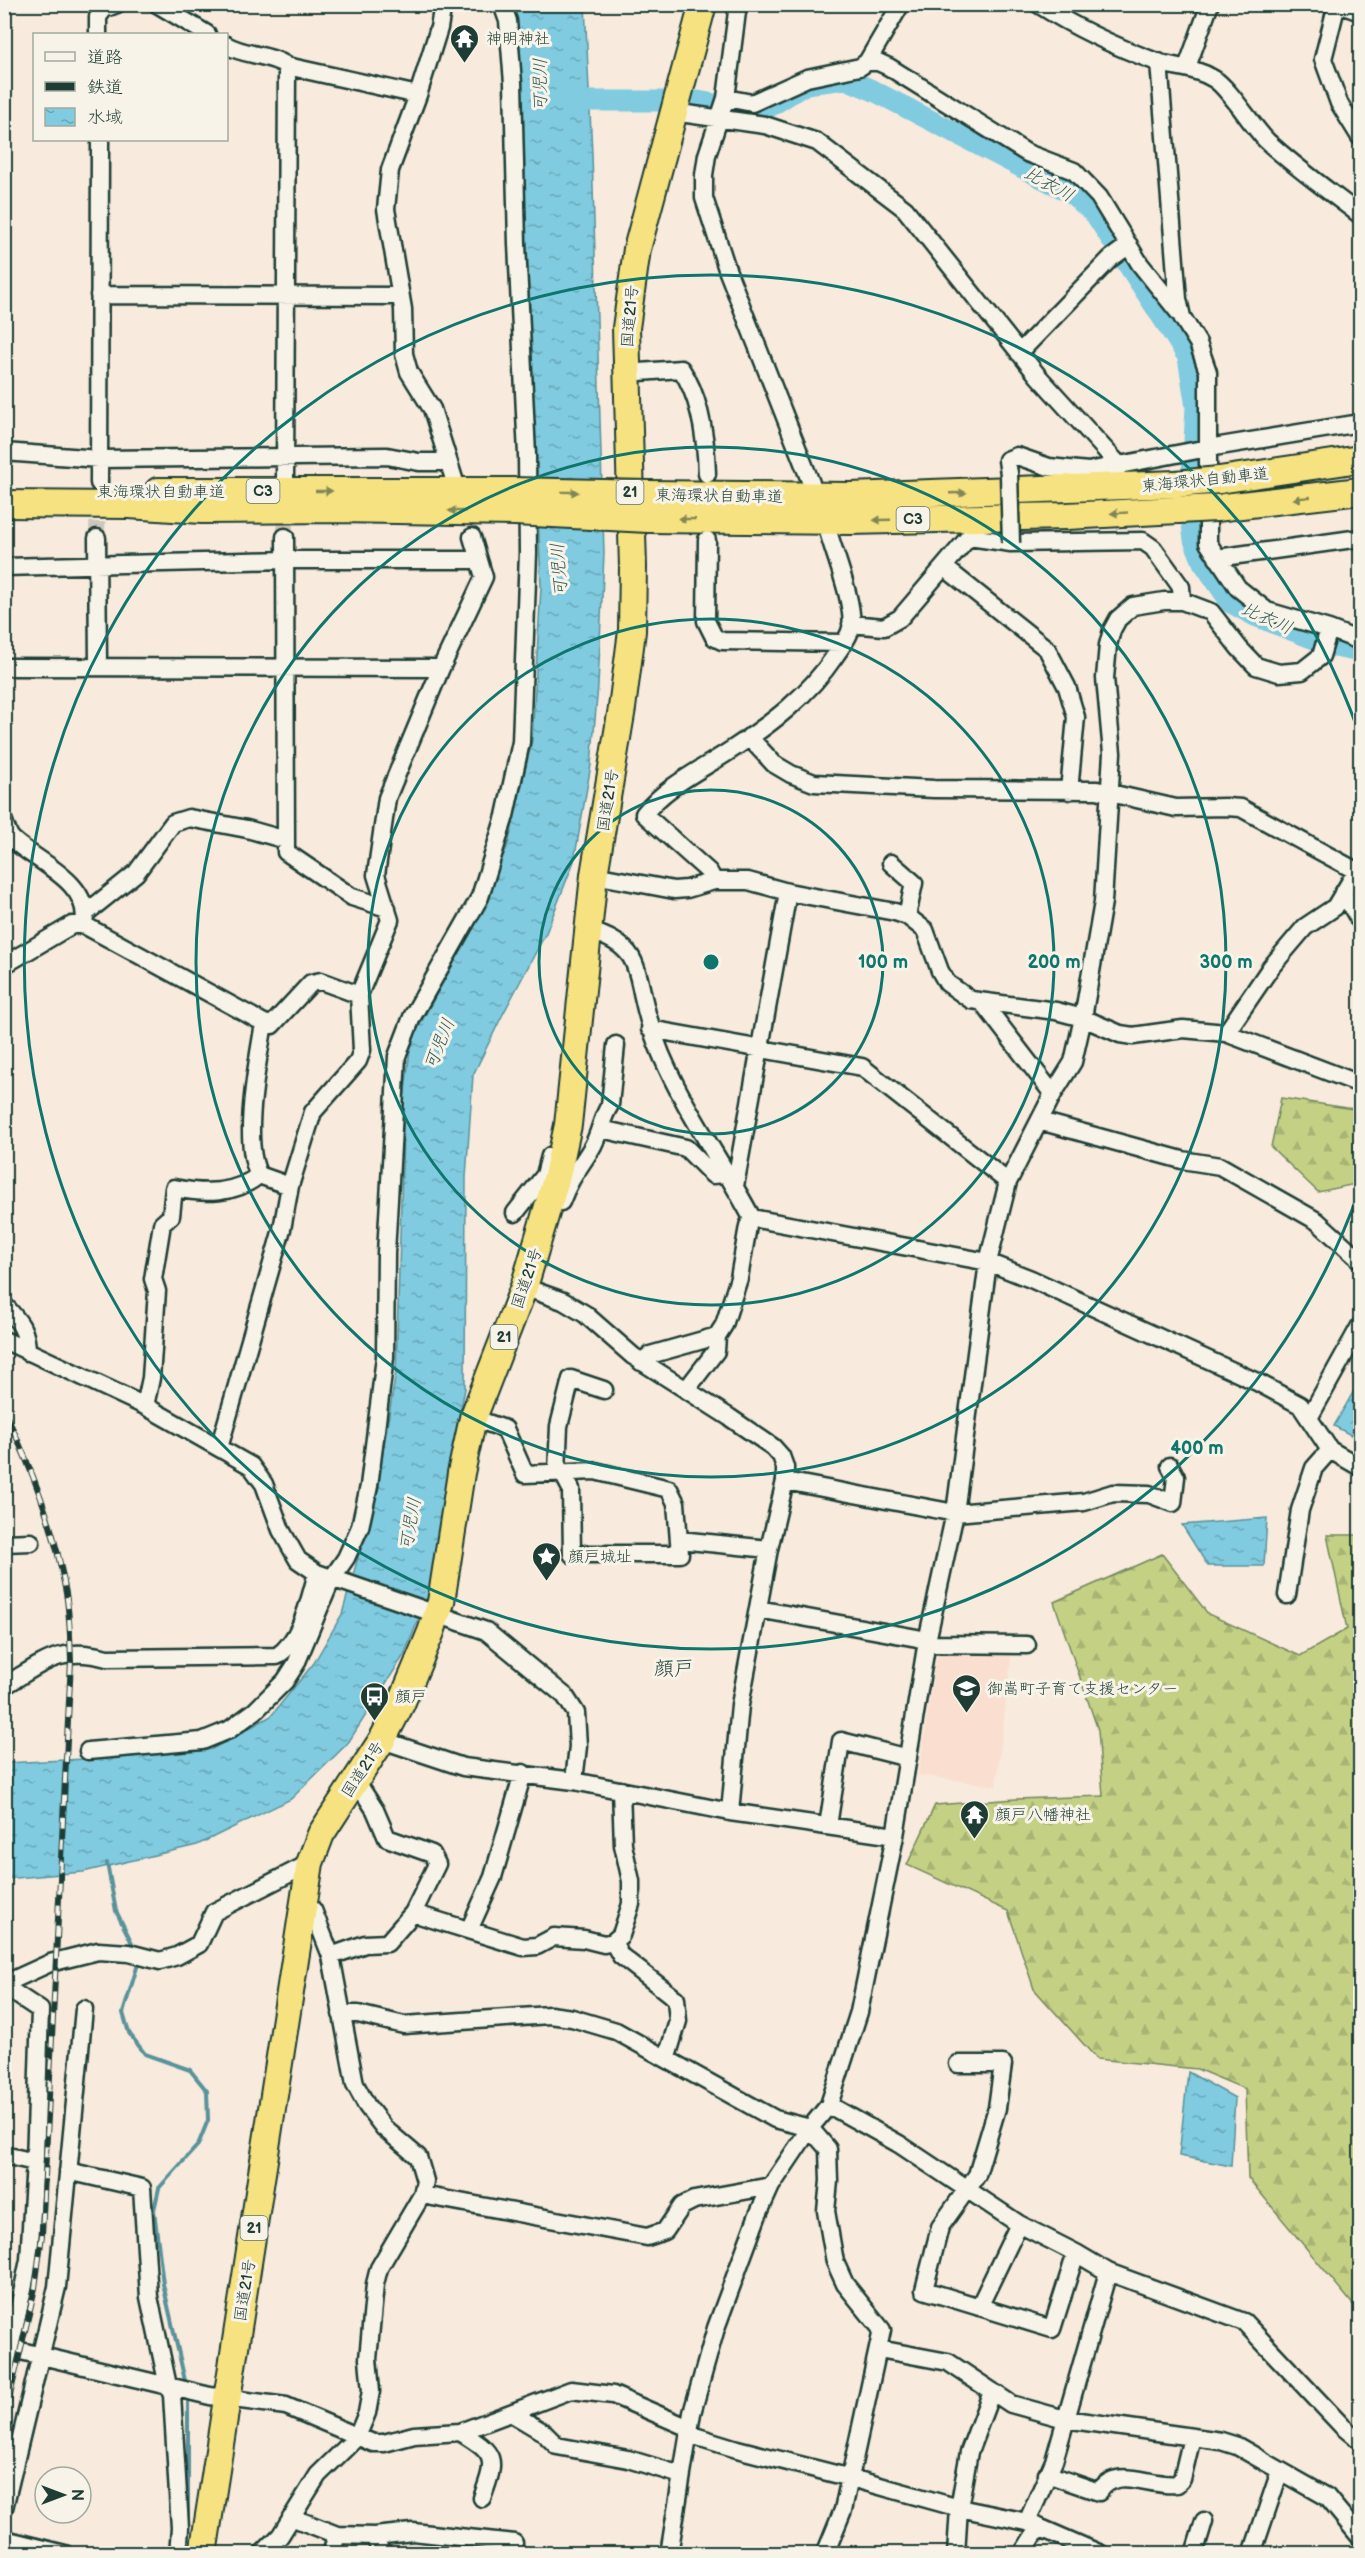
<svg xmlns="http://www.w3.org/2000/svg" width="1365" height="2558" viewBox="0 0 1365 2558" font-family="'Balsamiq Sans','Klee One',sans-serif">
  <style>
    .built { fill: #fadfd0 }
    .forest { fill: url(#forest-firs); stroke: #72875c; stroke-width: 1.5 }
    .water { fill: url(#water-ripples); stroke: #59929b; stroke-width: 1.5 }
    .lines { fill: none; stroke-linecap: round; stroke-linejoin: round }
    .stream { stroke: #59929b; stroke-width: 4 }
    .river { stroke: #80cbe0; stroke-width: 21 }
    .minor-tunnel { stroke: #cdc7bb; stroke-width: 16; stroke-dasharray: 16 8; stroke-linecap: butt }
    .minor-casing { stroke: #1f3d34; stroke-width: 21 }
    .highway-casing { stroke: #1f3d34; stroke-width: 30 }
    .minor { stroke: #f7f3e8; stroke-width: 16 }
    .highway { stroke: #f7e281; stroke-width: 26 }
    .rail-casing { stroke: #1f3d34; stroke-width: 6 }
    .rail { stroke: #f7f3e8; stroke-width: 4; stroke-dasharray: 11; stroke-linecap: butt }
    .minor-bridge-casing { stroke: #1f3d34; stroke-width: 21; stroke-linecap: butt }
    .highway-bridge-casing { stroke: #1f3d34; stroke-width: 30; stroke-linecap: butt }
    .minor-bridge { stroke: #f7f3e8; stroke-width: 16 }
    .highway-bridge { stroke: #f7e281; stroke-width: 26 }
    .oneway { fill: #808757 }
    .ring { fill: none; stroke: #0f766e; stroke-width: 3 }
    .labels { text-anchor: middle; stroke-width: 6; stroke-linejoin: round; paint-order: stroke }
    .shield { fill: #f7f3e8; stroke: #60746a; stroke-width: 1.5 }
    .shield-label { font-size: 15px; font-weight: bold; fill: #1f3d34 }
    .poi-label { font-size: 16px; fill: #1f3d34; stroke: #f7f3e8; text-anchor: start }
    .street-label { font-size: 16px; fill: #1f3d34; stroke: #f7f3e8 }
    .water-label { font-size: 18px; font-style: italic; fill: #325956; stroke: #f7f3e8 }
    .quarter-label { font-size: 20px; fill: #1f3d34; stroke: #f7f3e8 }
    .centre { fill: #0f766e; stroke: #f7f3e8; stroke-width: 3 }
    .ring-label { font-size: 18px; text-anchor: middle; font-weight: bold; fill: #0f766e; stroke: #f7f3e8; stroke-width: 6; stroke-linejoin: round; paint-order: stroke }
  </style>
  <defs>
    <pattern id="forest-firs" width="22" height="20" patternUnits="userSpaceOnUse" patternTransform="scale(1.5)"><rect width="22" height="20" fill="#c4d185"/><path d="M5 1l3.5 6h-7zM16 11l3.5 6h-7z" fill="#a8b473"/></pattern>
    <pattern id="water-ripples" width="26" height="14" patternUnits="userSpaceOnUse" patternTransform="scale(1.5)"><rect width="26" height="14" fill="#80cbe0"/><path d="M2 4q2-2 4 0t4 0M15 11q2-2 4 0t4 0" fill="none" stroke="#68a6b6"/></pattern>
  </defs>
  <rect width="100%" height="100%" fill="#f8eadd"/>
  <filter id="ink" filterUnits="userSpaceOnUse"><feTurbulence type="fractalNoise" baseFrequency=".0167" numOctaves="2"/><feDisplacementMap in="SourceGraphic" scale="12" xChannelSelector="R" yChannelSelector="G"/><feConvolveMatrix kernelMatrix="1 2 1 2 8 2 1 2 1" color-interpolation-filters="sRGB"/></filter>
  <g filter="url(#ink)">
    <path class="built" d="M938,1646L1012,1651L996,1786L918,1775Z"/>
    <path class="forest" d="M1281,1098L1360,1110V1183L1318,1192L1271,1147Z
      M1327,1535H1360V2313L1248,2178L1245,2089L1197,2069L1097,2059L1034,1989L1008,1911L907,1865L935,1805L1016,1799L1103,1796L1098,1730L1054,1602L1162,1554L1208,1614L1300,1656L1347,1629Z"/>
    <path class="water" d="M512,5H585L592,154L604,553L598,686L591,765L574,861L546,933L502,1016L473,1075L466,1177L465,1389L450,1460L430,1591L404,1655L348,1743L291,1799L197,1845L83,1872L5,1879V1763L125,1757L212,1749L271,1716L314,1663L342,1614L376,1494L396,1372L404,1099L411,1041L465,942L508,845L532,740L541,587L523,150Z
      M1360,1380V1440L1334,1426Z
      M1267,1518L1264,1566H1208L1182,1525Z
      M1188,2072L1235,2098L1231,2166L1179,2156Z"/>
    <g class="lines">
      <path class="stream" d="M107,1863L116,1911L135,1949
        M137,1959L138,1964L123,2013L129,2033L145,2054L190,2070L207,2091L208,2120L198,2145L159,2188L154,2210L163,2284L186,2385
        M188,2523V2396
        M186,2554L187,2536"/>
      <path class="river" d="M563,97L571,101H698L761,112L806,84L846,79L872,90L1071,193L1095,214L1188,357L1196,407L1190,508L1194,540L1203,562L1231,603L1255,616L1309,637L1335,647L1360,652"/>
      <path class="minor-tunnel" d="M285,499V537
        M97,538L98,497"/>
      <defs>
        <path id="minor" d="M157,4L207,34
          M443,4L439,28L418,95L390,170L386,209L403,309L404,354L409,372L432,409L454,479
          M738,4L726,98L707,155L704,175V198L728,272L811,483
          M1038,4C1074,27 1116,47 1157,62C1177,68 1194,67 1214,79C1229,88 1252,126 1267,141C1296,168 1329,191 1360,215
          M1337,4L1323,59L1339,103L1360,137
          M1338,4L1360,12
          M98,34V17L104,9L117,4
          M226,45C245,56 270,54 287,66L418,95
          M867,62H878L889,67L1027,153L1074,171L1099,197L1140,264L1180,314
          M1159,62L1178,299L1182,317L1198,343L1208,372V543L1238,588L1267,611L1329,629L1360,641
          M1187,67L1210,4
          M726,98L752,103L807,78L860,67L867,62L901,4
          M673,112L765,125L817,142L905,209L1038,376L1120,466
          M99,295L400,296
          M1019,353L1110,259L1129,245
          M626,373L681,369C701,398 706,440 707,474
          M4,452L99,459L387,456L419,462H448
          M1009,474L1007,460L1017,456L1049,467L1088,471L1208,448L1360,423
          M99,483L100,140
          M285,483L287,66
          M285,537L286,852L352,897L387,908
          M97,538L98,666
          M707,540L706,621L714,637L722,641L843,643
          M1217,558L1360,538
          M4,567L286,560H479
          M944,567L1047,649L1067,687L1076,717L1069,791
          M851,624L884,627L900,618L969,537L1011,543L1143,541L1153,548L1181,587L1182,601
          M4,667L441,668
          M749,737L774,764L791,774L814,783L934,789L1097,790L1176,808L1226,807L1241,808L1360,873
          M4,822C6,827 8,835 12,839C36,862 92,882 84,924
          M891,863L914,883L907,916
          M594,875L674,890L687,889L714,881H748L788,892L895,912L907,916L925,930L940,971L947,983L971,1000L1056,1011L1083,1018L1120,1034L1133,1036L1183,1029L1226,1033L1360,1084
          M714,881L709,872L644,814C667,785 701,770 731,750C771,724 808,696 835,656C840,648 849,638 851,628C855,605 835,556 828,531
          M1344,894L1360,921
          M86,913L136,873L173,823L189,818L247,829L286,840
          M589,931C604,935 622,943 631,957C638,968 640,984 643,997C647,1016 653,1035 661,1054C685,1111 723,1163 752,1218
          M4,965L72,925H84L264,1023C258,1061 241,1142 259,1175L290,1186
          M983,1003L1053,1094
          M264,1023L272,1025L311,983L321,981L359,995
          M650,1029L862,1067L1008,1182
          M1226,1033L1271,967L1305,927L1335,907L1356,872
          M1040,1121L1182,1160L1220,1166L1317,1221L1360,1260
          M601,1129L686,1148L713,1175L726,1174
          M735,1186L788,892
          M561,1202C570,1178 578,1170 591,1149C600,1135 601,1118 610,1105L616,1045
          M515,1213L545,1175L550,1156
          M752,1218L988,1262L1031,1279L1257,1382L1300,1405L1330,1450L1360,1467
          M524,1287L563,1301L585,1314L633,1356L729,1417L773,1447L781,1456L785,1467V1481L769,1549L740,1705L730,1812
          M4,1305C19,1321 27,1329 27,1352
          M4,1340L145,1406L251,1466L264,1484L281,1530L298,1560L317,1573L486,1631L565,1696L576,1713L578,1746L574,1781
          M641,1362L650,1355L717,1336
          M686,1390L716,1351L717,1336L724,1325L739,1278L748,1226L752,1218
          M145,1406L151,1378L157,1291L153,1279L162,1224L171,1216L174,1188C204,1194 235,1195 259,1175
          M473,1418L505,1429L525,1474L595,1471L669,1489L676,1503L680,1554H572L571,1489L562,1472
          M1309,1418L1360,1326
          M219,1448L282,1229L290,1186L313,1112L358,1061L362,1050L359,995L390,920L376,875L387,798L441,668L484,577L472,537
          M557,1472L559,1426L571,1379L604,1390
          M785,1481L955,1513L1084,1502L1113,1493L1149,1494L1173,1503L1176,1477L1170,1466
          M679,1540L769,1549
          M4,1543L31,1542
          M1287,1595L1300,1510L1314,1468L1330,1450
          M758,1609L917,1638L935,1644L1027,1645
          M4,1686C43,1663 60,1645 107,1658L277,1656C302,1639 309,1601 317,1573
          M382,1740L463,1767L574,1781L730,1812L895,1836
          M88,1751L202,1741L229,1730L255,1711L285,1681L296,1664L332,1578L346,1558L360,1527L369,1486L385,1357L386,1253L397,1056L412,1017L480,897L505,816L521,742L528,553L527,455L517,244L513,83L508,21L502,4
          M355,1779L375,1810L387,1838L432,1854L437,1864L413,1913
          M828,1826L841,1741L908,1758
          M469,1930L493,1877L523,1773
          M613,1942L621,1956L676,1999L678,2021L667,2057
          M331,1956L365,1944L387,1943L413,1913L523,1947L537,1946L554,1937L584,1939L604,1944L613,1942L621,1935L631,1904V1881L623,1845L621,1790
          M4,1984L50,1963L98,1951L129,1953L160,1961L177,1956L199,1944L214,1912L310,1863
          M4,1986L40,2010L35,2162L29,2260L4,2379
          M341,2014H358L404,2025L550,2015L572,2018L616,2031L775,2119L810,2128L828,2149L829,2181L826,2211L835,2262L845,2284L882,2330L843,2510L825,2554
          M958,2064H1003L997,2108L977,2175L940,2227L924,2290L1052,2329L1076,2253
          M829,2105L899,2144L1019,2224L1076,2253L1108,2272L1244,2322L1343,2427L1360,2441
          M4,2155L35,2162
          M68,2171L142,2188L149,2297L168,2386L172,2395L180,2528L178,2554
          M422,2195L647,2237L665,2231L682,2206L694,2200L771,2186
          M979,2307L1019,2224
          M4,2347L210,2396L286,2406L373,2443H384L414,2435L460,2432L571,2390L613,2395L689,2428
          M879,2349L948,2362L1011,2404L1065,2419L1221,2441L1237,2446L1327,2497L1360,2537
          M511,2413L543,2432L557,2446L628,2459L681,2475
          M460,2432C496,2454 497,2458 482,2498
          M688,2434L737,2449L851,2478L959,2508L1027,2522L1101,2554
          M1047,2474L1099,2492C1116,2464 1152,2488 1177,2484L1182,2479L1192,2437
          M4,2508L57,2287L84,2009
          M291,2517L337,2535L374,2536L382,2554
          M1027,2522L1054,2461L1108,2272
          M374,2536L413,2532L514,2543
          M4,2539L65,2554
          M262,2554L280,2536L318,2475L357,2437L367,2413L371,2391L368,2359L375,2284L379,2268L422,2195L425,2181L418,2157L384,2128L367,2106L355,2084L331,1956L313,1910L303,1902
          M331,2554L337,2535
          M669,2554L692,2413L716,2328L757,2217L771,2186L810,2128L829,2105L859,2012L895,1836L927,1641L955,1513L988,1262L1008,1182L1053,1094L1073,1062L1083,1018L1103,902L1112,753L1105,678L1108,645L1112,630L1118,619L1133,606L1164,601H1182L1211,612L1239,648L1256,666L1279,673L1302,671L1321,656L1329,629
          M956,2554L959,2508L969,2452L992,2391
          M1022,2554L1039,2527
          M1194,2554L1204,2521
          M1252,2554L1280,2471"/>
        <path id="highway" d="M1219,480L1360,459
          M158,491H512
          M648,494L850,496L1176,484
          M4,504L129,505L202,510L337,509L515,512
          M1216,508L1360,491
          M648,519L850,521L1067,516L1178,510
          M203,2554L310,1863L321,1834L382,1740L401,1704L431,1632L441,1602L461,1473L473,1418L524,1287L557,1176L568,1125L594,875L622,708L632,631L633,567L626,328L637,249L703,4"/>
      </defs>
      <use href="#minor" class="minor-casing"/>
      <use href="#highway" class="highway-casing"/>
      <use href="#minor" class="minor"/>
      <use href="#highway" class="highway"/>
      <defs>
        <path id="rail" d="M4,1410C31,1467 54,1525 65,1588C70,1612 70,1637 71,1661L42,2235L35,2288L4,2421"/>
      </defs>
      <use href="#rail" class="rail-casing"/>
      <use href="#rail" class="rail"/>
      <defs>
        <path id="minor-bridge" d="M1009,474L1011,543"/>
        <path id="highway-bridge" d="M1176,484L1219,480
          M512,491L648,494
          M1178,510L1216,508
          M515,512L648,519"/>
      </defs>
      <use href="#minor-bridge" class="minor-bridge-casing"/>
      <use href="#highway-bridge" class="highway-bridge-casing"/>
      <use href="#minor-bridge" class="minor-bridge"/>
      <use href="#highway-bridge" class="highway-bridge"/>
    </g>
    <defs><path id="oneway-solid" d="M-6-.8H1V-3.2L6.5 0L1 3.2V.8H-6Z" transform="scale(1.5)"/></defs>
    <g class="oneway">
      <use href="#oneway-solid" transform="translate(324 491)"/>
      <use href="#oneway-solid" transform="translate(570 492) rotate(1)"/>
      <use href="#oneway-solid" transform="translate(958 493) rotate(-2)"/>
      <use href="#oneway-solid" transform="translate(1302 498) rotate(173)"/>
      <use href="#oneway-solid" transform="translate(457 511) rotate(-179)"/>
      <use href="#oneway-solid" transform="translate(1119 513) rotate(177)"/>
      <use href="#oneway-solid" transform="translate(687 519) rotate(-179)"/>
      <use href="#oneway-solid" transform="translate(882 520) rotate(178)"/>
    </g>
  </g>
  <g class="ring">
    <circle cx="711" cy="962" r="172"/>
    <circle cx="711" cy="962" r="343"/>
    <circle cx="711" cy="962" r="515"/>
    <path d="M1359 1191A687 687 0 1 1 1359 733"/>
  </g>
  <defs>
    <symbol id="temple-pin" viewBox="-11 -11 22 30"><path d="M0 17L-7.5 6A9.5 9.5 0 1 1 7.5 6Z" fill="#1f3d34" stroke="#f7f3e8"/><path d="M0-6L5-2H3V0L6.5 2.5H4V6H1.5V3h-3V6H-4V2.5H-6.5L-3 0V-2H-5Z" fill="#fff"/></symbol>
    <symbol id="sight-pin" viewBox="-11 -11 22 30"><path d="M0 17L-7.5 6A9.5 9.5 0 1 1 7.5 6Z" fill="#1f3d34" stroke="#f7f3e8"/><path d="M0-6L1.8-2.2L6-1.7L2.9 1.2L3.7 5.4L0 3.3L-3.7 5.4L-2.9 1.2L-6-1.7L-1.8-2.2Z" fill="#fff"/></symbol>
    <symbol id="school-pin" viewBox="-11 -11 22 30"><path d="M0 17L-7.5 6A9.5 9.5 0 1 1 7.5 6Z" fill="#1f3d34" stroke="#f7f3e8"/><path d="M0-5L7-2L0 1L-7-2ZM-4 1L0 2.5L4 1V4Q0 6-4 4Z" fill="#fff"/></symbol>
    <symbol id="bus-pin" viewBox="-11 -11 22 30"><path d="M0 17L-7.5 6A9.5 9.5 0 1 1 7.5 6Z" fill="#1f3d34" stroke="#f7f3e8"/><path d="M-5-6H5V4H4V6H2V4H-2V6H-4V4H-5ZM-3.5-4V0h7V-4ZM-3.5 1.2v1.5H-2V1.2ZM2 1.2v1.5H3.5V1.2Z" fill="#fff"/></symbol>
  </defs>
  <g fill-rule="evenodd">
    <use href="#temple-pin" x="448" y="22" width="33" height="45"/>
    <use href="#sight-pin" x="530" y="1540" width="33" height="45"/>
    <use href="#school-pin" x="950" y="1672" width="33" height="45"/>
    <use href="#bus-pin" x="358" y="1680" width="33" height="45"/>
    <use href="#temple-pin" x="958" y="1798" width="33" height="45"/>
  </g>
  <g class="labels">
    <g class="shield">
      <rect x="246.5" y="479" width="33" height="24" rx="4.5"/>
      <rect x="616.5" y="480" width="27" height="24" rx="4.5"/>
      <rect x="896.5" y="507" width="33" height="24" rx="4.5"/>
      <rect x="490.5" y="1325" width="27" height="24" rx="4.5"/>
      <rect x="240.5" y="2216" width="27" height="24" rx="4.5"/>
    </g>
    <g class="shield-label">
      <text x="263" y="496">C3</text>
      <text x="630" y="497">21</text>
      <text x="913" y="524">C3</text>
      <text x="504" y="1342">21</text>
      <text x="254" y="2233">21</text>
    </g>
    <g class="poi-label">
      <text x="486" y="44">神明神社</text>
      <text x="568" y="1562">顔戸城址</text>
      <text x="987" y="1694">御嵩町子育て支援センター</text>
      <text x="395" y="1702">顔戸</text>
      <text x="995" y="1820">顔戸八幡神社</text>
    </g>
    <g class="street-label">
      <text transform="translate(629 316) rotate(-85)" y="6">国道21号</text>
      <text transform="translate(1205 479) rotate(-6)" y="6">東海環状自動車道</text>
      <text x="161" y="497">東海環状自動車道</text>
      <text transform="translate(719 495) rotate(1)" y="6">東海環状自動車道</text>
      <text transform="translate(607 800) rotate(-81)" y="6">国道21号</text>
      <text transform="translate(526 1278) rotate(-71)" y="6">国道21号</text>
      <text transform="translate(362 1769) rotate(-57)" y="6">国道21号</text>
      <text transform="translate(244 2290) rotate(-81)" y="6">国道21号</text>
    </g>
    <g class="water-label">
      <text transform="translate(540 85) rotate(-90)" y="6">可児川</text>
      <text transform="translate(1049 184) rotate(29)" y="6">比衣川</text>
      <text transform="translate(559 570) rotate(-94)" y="6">可児川</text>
      <text transform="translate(1267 618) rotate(24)" y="6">比衣川</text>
      <text transform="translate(439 1044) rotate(-68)" y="6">可児川</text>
      <text transform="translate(410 1524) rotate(-80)" y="6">可児川</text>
    </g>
    <g class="quarter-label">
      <text x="674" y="1675">顔戸</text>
    </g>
  </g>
  <circle cx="711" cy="962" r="9" class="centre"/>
  <g class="ring-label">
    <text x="883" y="968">100 m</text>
    <text x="1054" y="968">200 m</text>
    <text x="1226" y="968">300 m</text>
    <text x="1197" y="1454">400 m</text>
  </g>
  <rect width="1365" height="2558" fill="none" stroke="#f7f3e8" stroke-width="24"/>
  <rect x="12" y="12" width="1341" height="2534" fill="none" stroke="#1f3d34" stroke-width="2" filter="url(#ink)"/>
  <rect x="33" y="33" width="195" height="108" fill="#f7f3e8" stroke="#a1aaa0" stroke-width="1.5"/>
  <rect x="45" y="52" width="30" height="9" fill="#f7f3e8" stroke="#a1aaa0" stroke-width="1.5"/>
  <text x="87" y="63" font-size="18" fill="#1f3d34">道路</text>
  <rect x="45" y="82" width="30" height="9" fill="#1f3d34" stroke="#a1aaa0" stroke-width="1.5"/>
  <text x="87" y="93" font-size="18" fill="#1f3d34">鉄道</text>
  <rect x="45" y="108" width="30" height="18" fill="url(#water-ripples)" stroke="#a1aaa0" stroke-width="1.5"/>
  <text x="87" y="123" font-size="18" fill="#1f3d34">水域</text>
  <g transform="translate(63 2495) rotate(90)"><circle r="28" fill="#f7f3e8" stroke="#a1aaa0" stroke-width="1.5"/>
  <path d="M0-4.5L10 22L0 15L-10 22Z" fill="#1f3d34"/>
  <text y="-9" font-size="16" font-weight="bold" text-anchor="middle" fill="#1f3d34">N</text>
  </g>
</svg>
